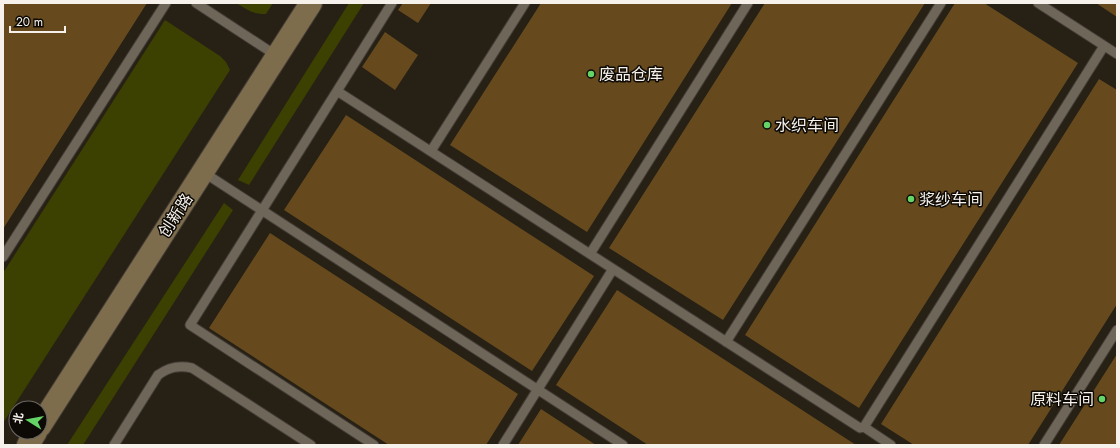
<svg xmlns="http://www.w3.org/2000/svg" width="1120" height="448" viewBox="0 0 1120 448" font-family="Jost,'Noto Sans SC',sans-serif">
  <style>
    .green { fill: #3c4000 }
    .building { fill: #664a1e }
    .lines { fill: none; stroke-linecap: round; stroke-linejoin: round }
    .service-casing { stroke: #433c35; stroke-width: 11 }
    .secondary-casing { stroke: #433c35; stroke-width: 24 }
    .service { stroke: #6e6659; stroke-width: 9 }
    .secondary { stroke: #7e6d4d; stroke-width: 22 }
    .poi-dot { fill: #65d467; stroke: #0d0a06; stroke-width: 1.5 }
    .labels { text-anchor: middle; stroke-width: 3; stroke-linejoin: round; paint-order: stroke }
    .poi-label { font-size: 16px; fill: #f6f1ea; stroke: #0d0a06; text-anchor: start }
    .street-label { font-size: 16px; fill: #f6f1ea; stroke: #0d0a06 }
  </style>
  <rect width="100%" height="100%" fill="#272015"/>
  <path class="green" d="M236,3H273L266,14C254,15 246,9 236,3Z
    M349,3H364L249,185L238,180Z
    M165,20L220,56L226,62L230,70L3,423V273Z
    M224,203L233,210L83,445H67Z"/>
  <path class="building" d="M3,3H147L3,229Z
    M403,3H431L418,23L398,10Z
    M541,3H732L587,232L450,145Z
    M765,3H925L723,320L609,248Z
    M955,3H984L1078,63L859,408L745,335Z
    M1096,3H1117V17Z
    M385,32L418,55L395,90L362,67Z
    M1099,79L1117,90V304L1028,445H914L881,424Z
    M346,115L594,276L532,371L284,210Z
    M270,233L518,394L486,445H389L209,328Z
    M617,290L856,445H648L556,385Z
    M1117,354V445H1059Z
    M541,409L596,445H518Z"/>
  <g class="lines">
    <defs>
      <path id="service" d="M196,3L277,56
        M1038,3L1117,54
        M337,91L392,3
        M431,151L525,3
        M203,172L623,445
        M590,254L748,3
        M3,257L166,3
        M726,342L941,3
        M864,427L1104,46
        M114,445L158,375C169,367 179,365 192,368L311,445
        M374,445L190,325L337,91L860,428L864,427L891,445
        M503,445L613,269
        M1044,445L1117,330"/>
      <path id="secondary" d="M40,426L311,3
        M28,445L36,432"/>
    </defs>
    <use href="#service" class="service-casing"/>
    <use href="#secondary" class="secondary-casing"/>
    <use href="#service" class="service"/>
    <use href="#secondary" class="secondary"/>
  </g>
  <g class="poi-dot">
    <circle cx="591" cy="74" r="4"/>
    <circle cx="767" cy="125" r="4"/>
    <circle cx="911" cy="199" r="4"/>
    <circle cx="1102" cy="399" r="4"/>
  </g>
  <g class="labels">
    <g class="poi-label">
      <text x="599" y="80">废品仓库</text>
      <text x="775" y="131">水织车间</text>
      <text x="919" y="205">浆纱车间</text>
      <text x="1094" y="405" text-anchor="end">原料车间</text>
    </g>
    <g class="street-label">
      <text transform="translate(175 215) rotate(-57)" y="6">创新路</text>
    </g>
  </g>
  <rect width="1120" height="448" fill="none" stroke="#f6f1ea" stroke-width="8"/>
  <g transform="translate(28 420) rotate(281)"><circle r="19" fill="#0d0a06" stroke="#6a6661"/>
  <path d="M0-3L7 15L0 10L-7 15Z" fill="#65d467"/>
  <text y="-6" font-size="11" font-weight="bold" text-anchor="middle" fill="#f6f1ea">北</text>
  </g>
  <path d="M10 26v6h55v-6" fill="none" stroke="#f6f1ea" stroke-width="2"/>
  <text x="16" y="26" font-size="12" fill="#f6f1ea" stroke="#0d0a06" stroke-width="3" paint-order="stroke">20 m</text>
</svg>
